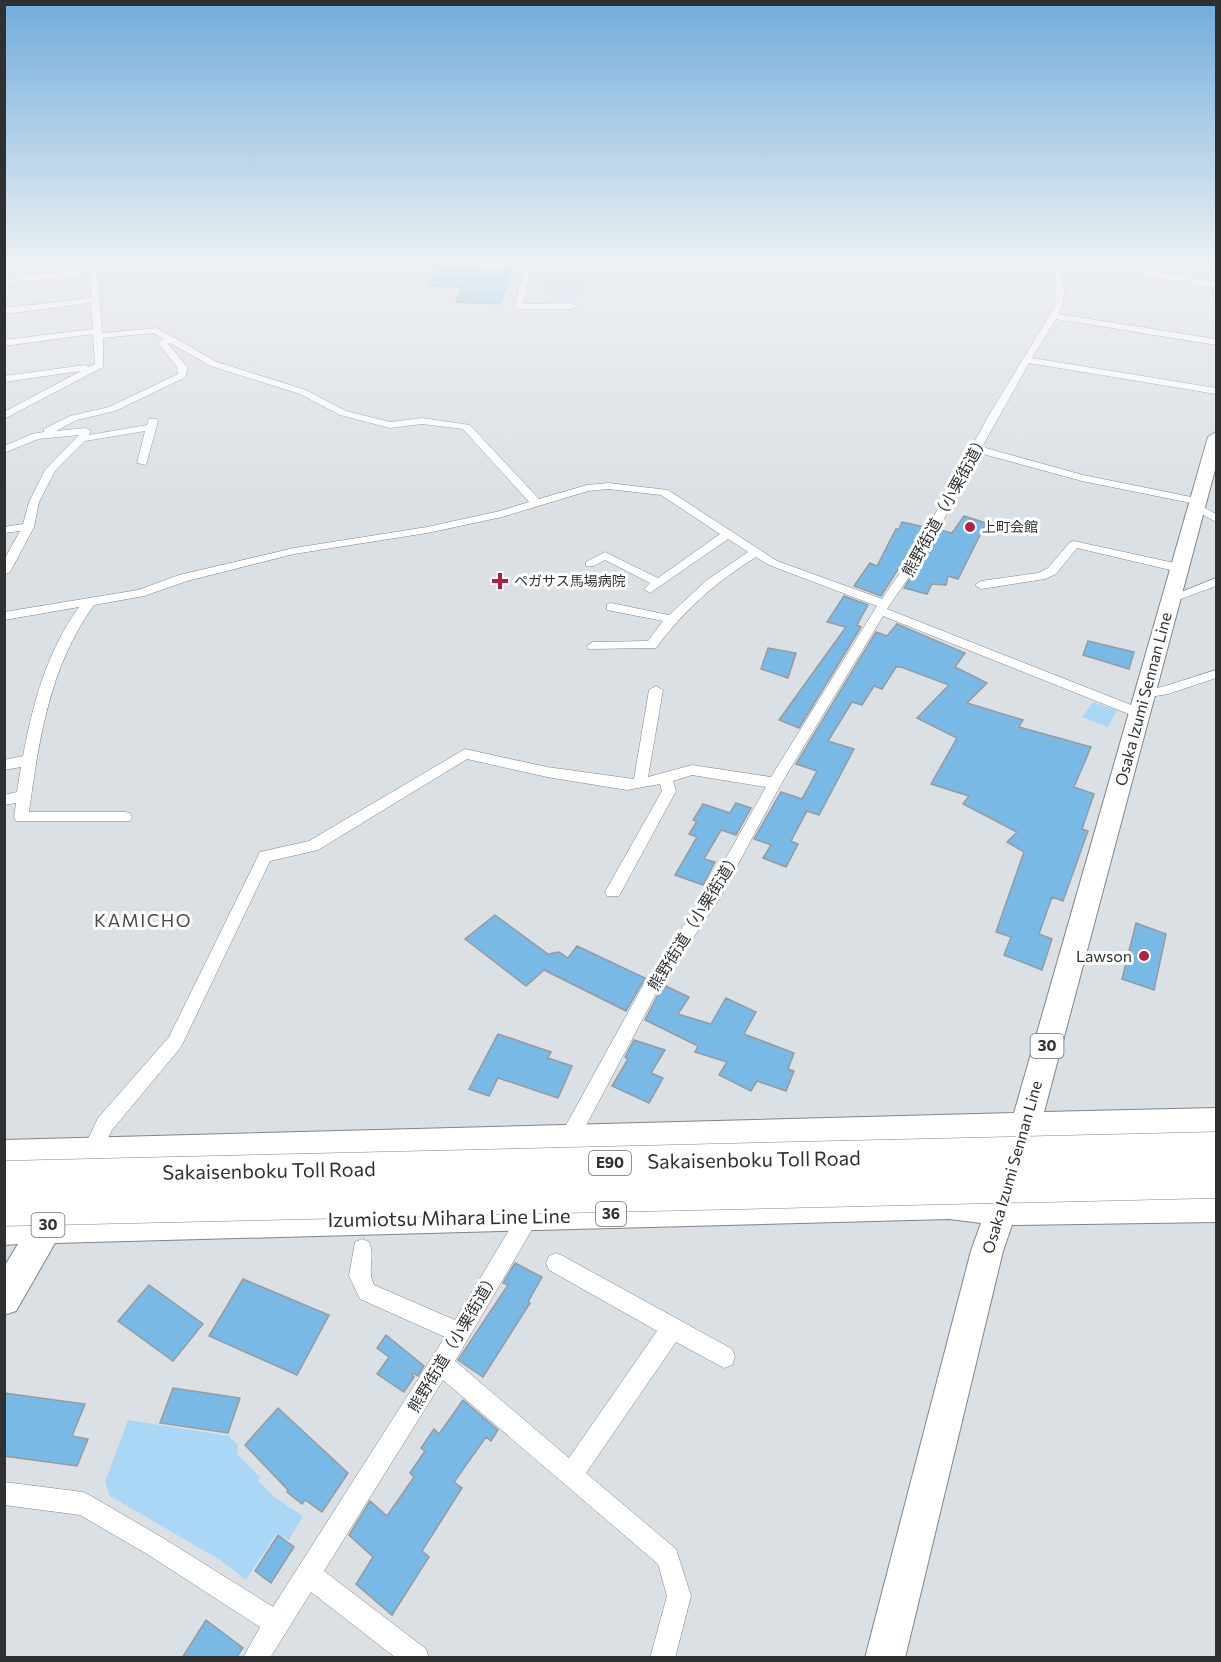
<svg xmlns="http://www.w3.org/2000/svg" width="1221" height="1662" viewBox="0 0 1221 1662" font-family="Commissioner,'Noto Sans JP',sans-serif">
  <style>
    .green { fill: #aad7f5 }
    .building { fill: #78bae5; stroke: #969b9f; stroke-width: 1.5 }
    .lines { fill: none; stroke-linecap: round; stroke-linejoin: round }
    .street-casing { stroke: #808589; stroke-width: 1 }
    .secondary-casing { stroke: #808589; stroke-width: 1 }
    .primary-casing { stroke: #808589; stroke-width: 2 }
    .street { fill: #fff; fill-rule: evenodd }
    .secondary { fill: #fff; fill-rule: evenodd }
    .primary { fill: #fff; fill-rule: evenodd }
    .highway-bridge-casing { stroke: #808589; stroke-width: 35; stroke-linecap: butt }
    .highway-bridge { stroke: #fff; stroke-width: 34 }
    .poi-dot { fill: #b22042; stroke: #fff; stroke-width: 2 }
    .labels { text-anchor: middle; stroke-width: 6; stroke-linejoin: round; paint-order: stroke }
    .far-poi-label { font-size: 14px; fill: #2e3031; stroke: #fff; text-anchor: start }
    .shield { fill: #fff; stroke: #6d6e6f; stroke-width: 1.5 }
    .shield-label { font-size: 15px; font-weight: bold; fill: #2e3031 }
    .street-label { font-size: 16px; fill: #2e3031; stroke: #fff }
    .poi-label { font-size: 16px; fill: #2e3031; stroke: #fff; text-anchor: end }
    .neighbourhood-label { font-size: 18px; letter-spacing: 1.5px; fill: #464a4e; stroke: #fff }
    .near-street-label { font-size: 20px; fill: #2e3031; stroke: #fff }
  </style>
  <rect width="100%" height="100%" fill="#dae0e4"/>
  <path class="green" d="M564,263H609L575,297L553,299V294L541,293L543,288H540L546,269Z
    M1093,702L1117,710L1108,727L1082,717Z
    M128,1420L229,1436L238,1445L237,1454L260,1477L258,1480L274,1497L303,1516L289,1540L277,1533L246,1580L220,1560L110,1496L105,1482Z"/>
  <path class="building" d="M437,269L511,271L500,304L456,302L462,287L428,286Z
    M964,516L986,523L958,579L948,576L946,585L932,584L927,594L904,588L941,530L952,533Z
    M902,522L925,527L881,596L854,586L870,563L877,566L896,529H899Z
    M844,596L868,605L857,625L861,627L799,728L779,720L846,627L827,622Z
    M897,624L965,653L955,667L987,683L967,703L1023,720L1019,727L1091,747L1074,787L1094,794L1082,829L1088,831L1063,901L1052,897L1039,934L1052,939L1042,970L1004,955L1011,937L996,932L1024,852L1007,842L1017,832L963,804L969,796L931,784L957,738L917,718L949,685L901,667H896L882,689L874,686L862,705L852,702L828,741L854,749L819,815L807,811L791,841L798,844L786,867L763,858L771,845L754,839L781,792L802,799L817,771L796,764L876,632L887,636Z
    M1088,641L1134,652L1129,669L1083,655Z
    M768,648L796,653L788,678L761,669Z
    M736,803L751,808L736,835L721,830L704,859L715,862L703,885L675,875L697,837L689,834L697,821L693,820L703,804L730,813Z
    M495,915L548,954L559,952L568,958L577,946L645,978L626,1011L544,970L526,986L465,939Z
    M1136,923L1166,934L1154,990L1122,979Z
    M666,986L689,997L678,1014L711,1024L726,998L756,1012L744,1034L794,1053L788,1069L794,1071L786,1091L757,1081L751,1091L719,1075L727,1062L695,1052L698,1046L645,1020L660,991Z
    M498,1034L551,1052L548,1058L572,1066L558,1098L498,1078L489,1096L469,1089Z
    M634,1040L665,1050L651,1073L663,1078L649,1103L612,1086L628,1059L625,1057Z
    M515,1263L542,1277L528,1302L530,1303L483,1377L458,1360L508,1285L503,1283Z
    M243,1279L329,1315L297,1375L209,1336Z
    M149,1285L203,1324L173,1361L118,1321Z
    M386,1335L424,1366L418,1376L413,1373L412,1375L414,1377L404,1392L377,1374L389,1357L377,1348Z
    M173,1388L240,1398L228,1433L160,1423Z
    M4,1393L85,1404L72,1436L88,1439L77,1466L4,1456Z
    M463,1400L498,1430L491,1441L486,1437L454,1482L462,1488L422,1551L429,1557L392,1615L356,1584L373,1557L349,1535L370,1501L387,1516L414,1477L410,1473L425,1451L421,1448L434,1429L439,1434Z
    M278,1408L348,1473L322,1512L305,1500L302,1504L287,1492L288,1490L245,1445Z
    M278,1535L294,1547L271,1583L255,1571Z
    M206,1620L243,1648L236,1658H182Z"/>
  <g class="lines">
    <defs>
      <path id="street" d="M89,263H97L102,333L157,328L217,362L306,390L346,411L390,422L422,418L470,425L539,499L587,485L608,483L668,490L777,561L882,599L916,549L989,415L1054,308L1056,286L1052,263H1060C1063,279 1068,299 1058,314L1216,339V345L1056,319L1032,358L1216,388V394L1029,363L982,447L1083,475L1201,499L1202,501L1198,504L1216,514V522L1193,509L1191,507L1196,504L1082,481L979,453L928,549L887,609L1144,710L1146,713L1139,718L1134,716L883,616L781,784L720,898L658,990L574,1148L567,1151L560,1148L558,1142L560,1136L646,980L708,890L766,787L692,775L673,781L676,791L619,896H607L605,892L662,791L660,784L627,790L547,777L467,759L318,850L270,861L181,1047L112,1130L98,1158L91,1161L84,1158L82,1152L98,1118L169,1037L260,852L309,841L465,749L547,767L634,779L649,690L656,686L663,690L648,777L692,765L771,777L877,606L769,565L756,557C716,582 684,610 656,648L588,649L587,646L593,642L648,641L663,621L607,610V604L611,603L669,615L707,580L748,552L728,539L650,593L644,589L650,583L605,560L594,566H586V562L605,552L658,578L720,534L661,495L608,489L588,491L502,517L427,533L294,554L187,581L144,596L94,605C50,666 39,738 29,812H125L130,813L132,817L130,821H16L14,817L16,803L4,805V795L17,792L21,767L4,770V760L23,756C33,703 47,651 79,607L4,620V612L138,590L179,575L294,548L427,527L500,511L529,502L463,429L422,424L390,428L340,415L300,394L211,366L170,343L168,344L187,367L186,377L115,411L77,420L56,431L86,428L91,431L89,435L147,425L149,419H157L158,421L146,465L137,463L145,431L85,441L55,471L39,502L34,527L10,572L4,575V560L20,531L4,533V527L23,524L29,502L45,470L79,435L38,439L4,453V446L32,434L44,432V429L70,416L109,407L178,374L177,367L158,343L164,339L153,333L103,338V367L4,419V412L81,371L4,382V376L85,365L89,367L95,364L93,334L4,346V340L93,329L91,303L4,314V308L91,298L90,274L4,284V279L89,269Z
        M494,263L532,264L523,304L573,303L577,306L573,309H518L515,305L524,268Z
        M1074,541L1179,564L1185,568L1179,572L1077,548L1056,574L1045,579L981,589L975,585L981,581L1038,573L1048,568L1070,542Z
        M1216,578V586L1170,603L1164,599Z
        M1216,670V678L1168,694L1144,698L1137,694L1139,691L1162,687Z
        M530,1204L537,1207L540,1214L537,1221L455,1361L569,1458L657,1331L549,1270L546,1263L549,1256L556,1253L563,1256L732,1349L735,1357L732,1365L724,1368L676,1342L586,1473L676,1549L691,1596L675,1658H650L667,1596L658,1564L443,1380L324,1571L426,1649L429,1658H396L311,1592L270,1658H243L260,1627L147,1554L80,1515L4,1505V1482L83,1492L91,1496L163,1538L273,1607L445,1337L360,1299L349,1276L355,1242L362,1239L369,1242C376,1258 366,1268 374,1285L455,1320L523,1207Z"/>
      <path id="secondary" d="M1084,263H1107L1216,282V288L1090,266Z"/>
      <path id="primary" d="M1216,432V466L1044,1112L1216,1108V1135L1036,1140L1022,1194L1216,1192V1222L1012,1225L1003,1251L905,1658H865L971,1251L981,1223L949,1219L55,1243L16,1311L4,1315V1267L18,1244L4,1245V1213L38,1212L41,1207L52,1203L63,1207L65,1212L949,1189L991,1193L1006,1141L4,1168V1140L1014,1113L1208,437Z"/>
    </defs>
    <use href="#street" class="street-casing"/>
    <use href="#secondary" class="secondary-casing"/>
    <use href="#primary" class="primary-casing"/>
    <use href="#street" class="street"/>
    <use href="#secondary" class="secondary"/>
    <use href="#primary" class="primary"/>
    <defs>
      <path id="highway-bridge" d="M4,1178L1216,1149
        M4,1209L1216,1181"/>
    </defs>
    <use href="#highway-bridge" class="highway-bridge-casing"/>
    <use href="#highway-bridge" class="highway-bridge"/>
  </g>
  <linearGradient id="sky" x2="0" y2="1"><stop stop-color="#70acdc"/><stop offset="0.53" stop-color="#eef1f3"/><stop offset="1" stop-color="#eef1f3" stop-opacity="0"/></linearGradient>
  <rect width="1221" height="495" fill="url(#sky)"/>
  <g class="poi-dot">
    <circle cx="970" cy="527" r="6"/>
    <path d="M497 572h6v6h6v6h-6v6h-6v-6h-6v-6h6z"/>
    <circle cx="1144" cy="956" r="6"/>
  </g>
  <g class="labels">
    <g class="far-poi-label">
      <text x="982" y="532">上町会館</text>
      <text x="514" y="586">ペガサス馬場病院</text>
    </g>
    <g class="shield">
      <rect x="1030.5" y="1034" width="33" height="24" rx="4.5"/>
      <rect x="589" y="1151" width="42" height="24" rx="4.5"/>
      <rect x="596" y="1202" width="30" height="24" rx="4.5"/>
      <rect x="31.5" y="1213" width="33" height="24" rx="4.5"/>
    </g>
    <g class="shield-label">
      <text x="1047" y="1051">30</text>
      <text x="610" y="1168">E90</text>
      <text x="611" y="1219">36</text>
      <text x="48" y="1230">30</text>
    </g>
    <g class="street-label">
      <text transform="translate(945 505) rotate(-61)" y="6">熊野街道（小栗街道）</text>
      <text transform="translate(1143 699) rotate(-75)" y="6">Osaka Izumi Sennan Line</text>
      <text transform="translate(694 921) rotate(-58)" y="6">熊野街道（小栗街道）</text>
      <text transform="translate(1012 1167) rotate(-74)" y="6">Osaka Izumi Sennan Line</text>
      <text transform="translate(453 1342) rotate(-59)" y="6">熊野街道（小栗街道）</text>
    </g>
    <g class="poi-label">
      <text x="1132" y="962">Lawson</text>
    </g>
    <g class="neighbourhood-label">
      <text x="143" y="927">KAMICHO</text>
    </g>
    <g class="near-street-label">
      <text transform="translate(754 1160) rotate(-1)" y="7">Sakaisenboku Toll Road</text>
      <text transform="translate(269 1171) rotate(-1)" y="7">Sakaisenboku Toll Road</text>
      <text transform="translate(449 1218) rotate(-1)" y="7">Izumiotsu Mihara Line Line</text>
    </g>
  </g>
  <rect width="1221" height="1662" fill="none" stroke="#2e3031" stroke-width="12"/>
</svg>
